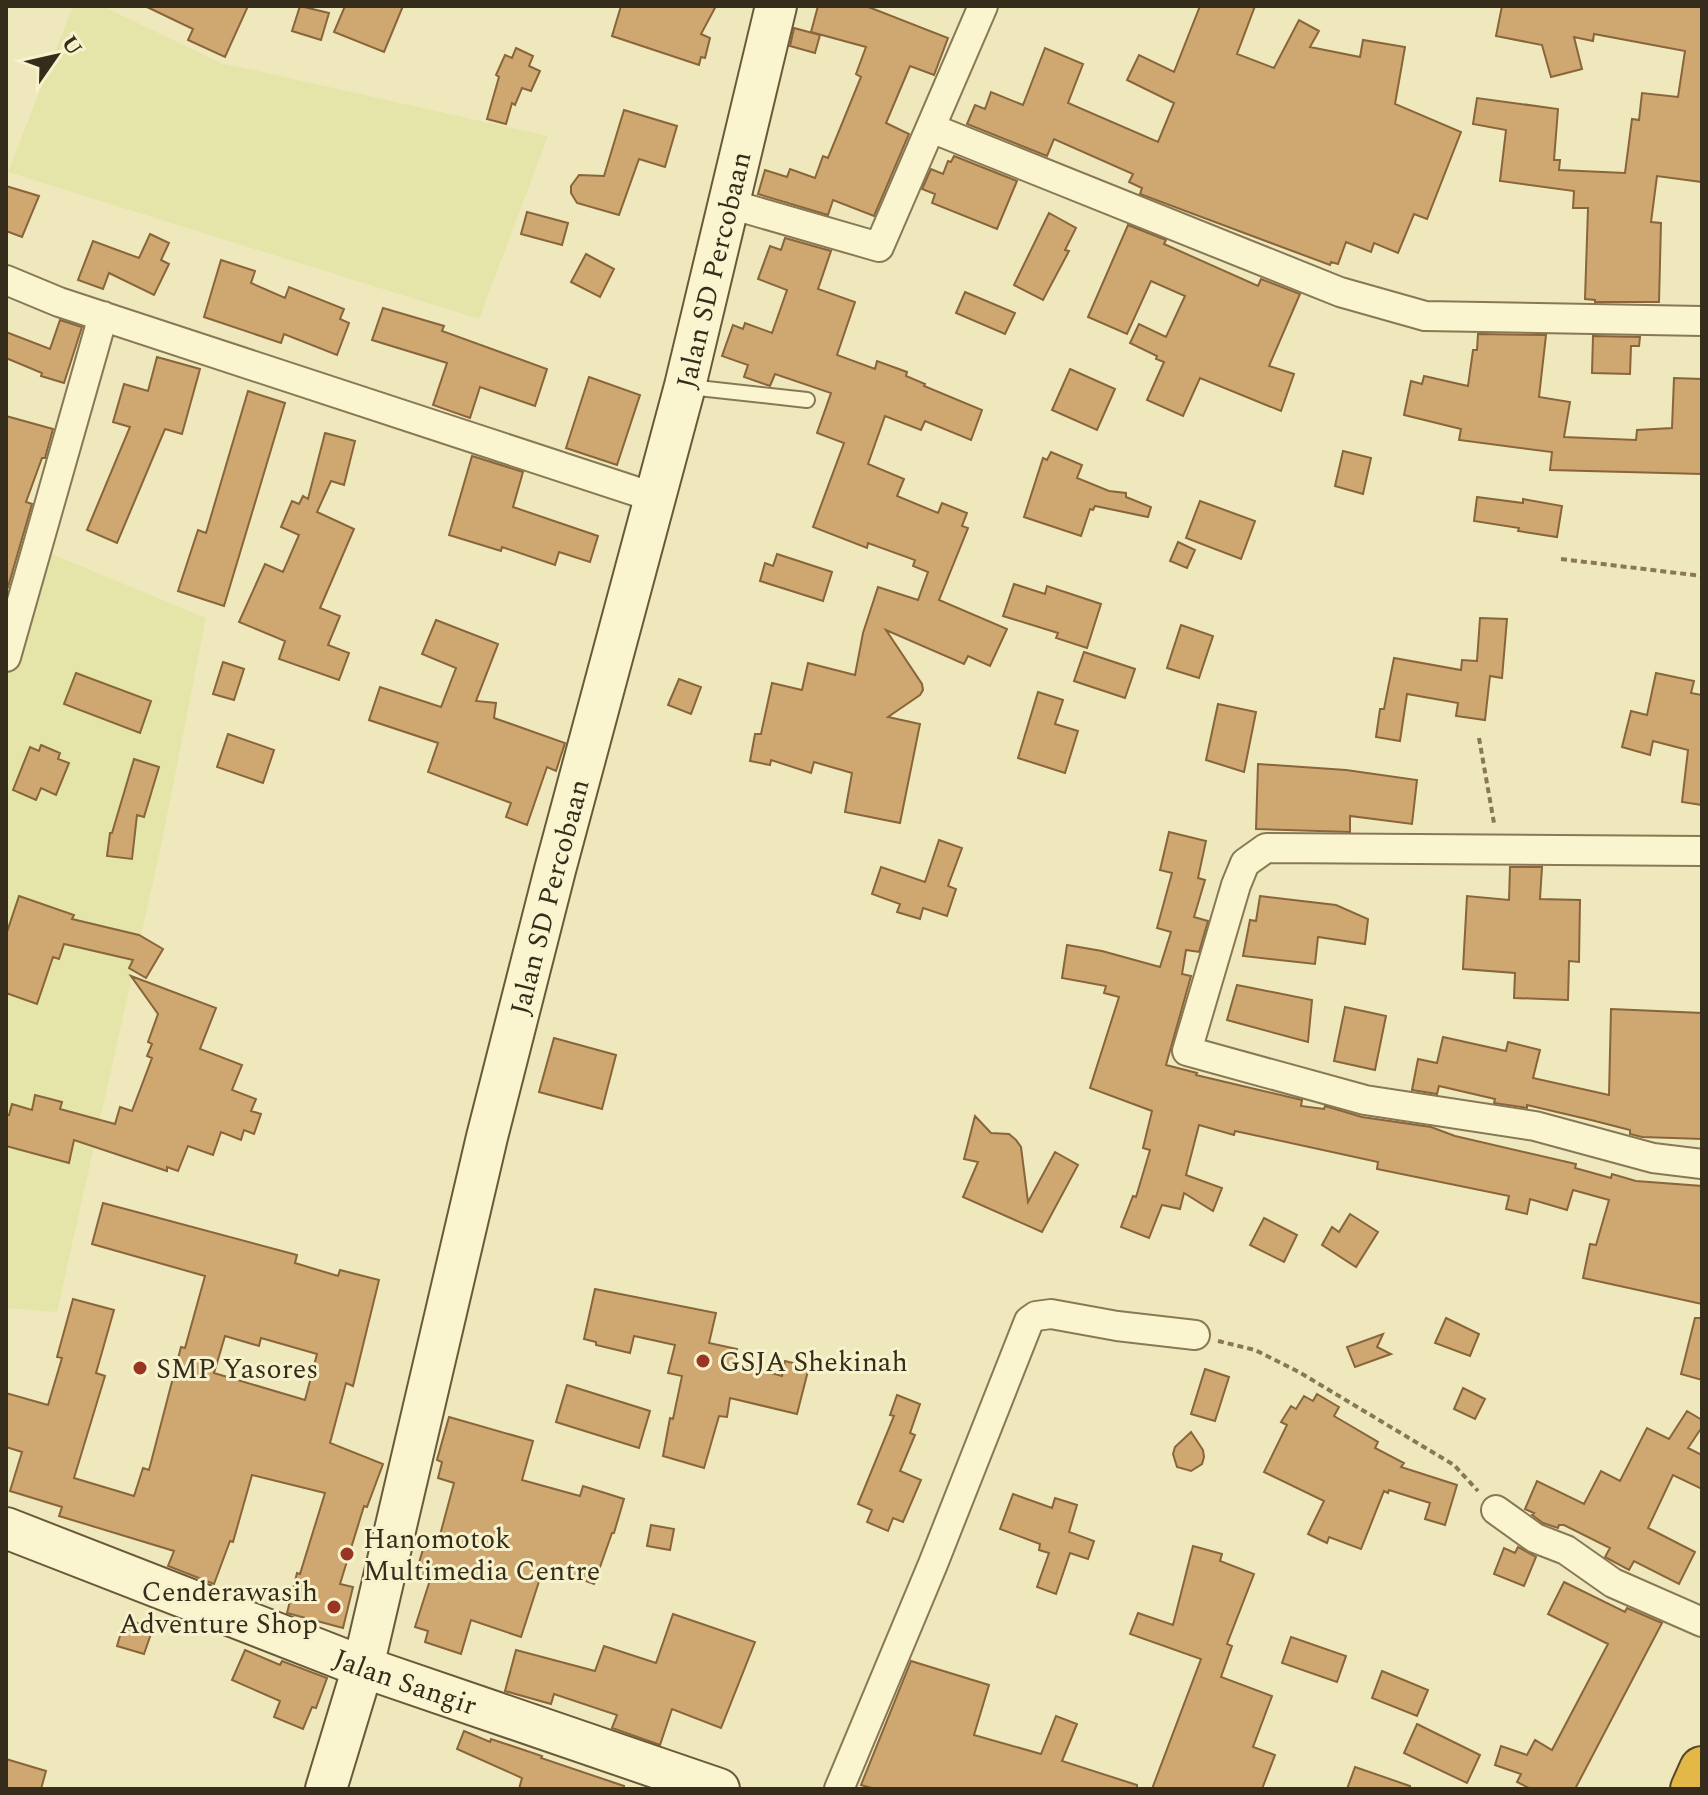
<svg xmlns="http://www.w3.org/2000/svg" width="1708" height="1795" viewBox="0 0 1708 1795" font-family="Spectral,serif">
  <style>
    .farmland { fill: #e5e5a9 }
    .building { fill: #cfa770; stroke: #88653a; stroke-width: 2; fill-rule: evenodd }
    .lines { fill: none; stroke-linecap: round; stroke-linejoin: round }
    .lane-casing { stroke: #887855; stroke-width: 18 }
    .street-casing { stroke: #887855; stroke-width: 32 }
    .secondary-casing { stroke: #695939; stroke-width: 44 }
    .highway-casing { stroke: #55452a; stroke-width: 48 }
    .path { stroke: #887855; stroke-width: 4; stroke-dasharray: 6 4; stroke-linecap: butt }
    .lane { stroke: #faf4cf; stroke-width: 14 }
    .street { stroke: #faf4cf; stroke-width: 28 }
    .secondary { stroke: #faf4cf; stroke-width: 40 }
    .highway { stroke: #e4b847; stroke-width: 44 }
    .poi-dot { fill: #993523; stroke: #f7f1cc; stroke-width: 3 }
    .labels { text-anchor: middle; stroke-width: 6; stroke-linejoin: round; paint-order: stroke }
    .street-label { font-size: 28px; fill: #362c1b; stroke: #f7f1cc }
    .poi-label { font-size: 28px; fill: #362c1b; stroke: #f7f1cc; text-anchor: start }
  </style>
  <rect width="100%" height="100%" fill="#efe8bc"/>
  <path class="farmland" d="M73,6H102L221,63L548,136L479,319L8,172Z
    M6,535L206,618L161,846L57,1312L6,1308Z"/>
  <path class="building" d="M145,6H248L225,57L188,40L193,29Z
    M300,6L329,13L321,40L292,31Z
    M345,6H403L384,52L334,32Z
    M621,6H716L701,34L710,38L705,58L701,57L699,65L612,36Z
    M818,6H866L948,38L934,75L910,66L886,123L909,134L874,216L833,200L828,215L758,194L765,170L787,177L790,169L815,178L823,156L828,158L861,77L856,74L866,47L811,32Z
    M1200,6H1255L1237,54L1274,68L1299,20L1319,31L1310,47L1360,57L1363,40L1405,47L1395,104L1461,132L1427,219L1414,214L1398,253L1374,243L1371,252L1346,242L1338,264L1331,262L1330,265L1140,194L1142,188L1129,182L1133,174L1054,139L1047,156L967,124L975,105L985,109L991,92L1023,105L1045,48L1083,64L1068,103L1158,142L1174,103L1127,80L1139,55L1174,72Z
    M1502,6H1702V182L1657,176L1651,222L1661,223L1659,302H1595V300L1585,299L1588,208H1573L1574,191L1500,181L1506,130L1473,124L1477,98L1558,109L1554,160H1560L1559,170L1625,173L1632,119L1639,120L1642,93L1678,97L1685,51L1594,34L1593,41L1574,37L1582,69L1551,77L1542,45L1496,36Z
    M794,28L820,35L815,53L790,46Z
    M516,48L533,56L529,66L540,71L531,91L522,88L515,105L512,103L506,124L487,119L499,77L496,75L505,55L512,58Z
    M624,110L677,126L665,167L639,159L619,215L577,203L571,193V186L579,175L604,176Z
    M954,156L1017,181L997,229L932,203L935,194L922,189L931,169L943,174L948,161L951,162Z
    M6,186L39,196L22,237L6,231Z
    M527,212L568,223L562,245L521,234Z
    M1049,213L1076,228L1065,250L1069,251L1043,300L1014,285Z
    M1128,225L1166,240L1164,244L1258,286L1261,279L1300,294L1269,366L1294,374L1281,411L1200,378L1183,416L1147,400L1164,362L1156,359L1157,356L1130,343L1139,324L1166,337L1185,296L1151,281L1127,334L1088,317Z
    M150,234L169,243L161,260L169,264L154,295L109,273L103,289L78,280L93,241L139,258Z
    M785,238L831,251L818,289L855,302L837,355L875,369L877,361L907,372L906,376L925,384L924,386L982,410L971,440L925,421L921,430L885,416L868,464L904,479L897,496L938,513L942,503L967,513L962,526L968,528L939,600L1007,629L990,666L968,656L964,664L886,630L922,684L923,690L920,695L888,717L920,724L900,823L845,812L852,773L814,762L811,773L771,760L770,765L750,761L755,734H761L772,683L802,690L808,663L855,675L863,633L878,587L918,600L928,572L913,566L915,560L868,543L867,548L813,527L844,443L817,433L831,393L775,374L770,386L744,377L748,365L722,356L733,325L743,329L745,323L772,333L787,290L758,279L770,246L781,250Z
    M586,254L614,269L600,297L571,282Z
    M221,260L255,271L251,283L285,298L289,287L344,309L340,319L349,323L337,355L284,334L281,343L204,317Z
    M965,292L1015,313L1005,334L956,313Z
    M383,308L444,326L442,331L547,369L535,406L480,387L470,418L433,405L447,363L372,340Z
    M60,320L82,327L64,383L41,376L42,373L6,358V332L50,349Z
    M1478,334L1546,335L1539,397L1570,402L1564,437L1636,440L1637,430L1672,428L1674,378L1702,379V474L1550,470L1552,452L1459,440L1461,429L1404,415L1411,381L1422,384L1424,376L1468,386L1473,350H1477Z
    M1593,336L1640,337L1639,346H1631L1630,374L1592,373Z
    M157,357L200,369L182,434L165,429L117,543L87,530L130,427L113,422L124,384L148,391Z
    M1070,369L1115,389L1097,430L1052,410Z
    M589,377L640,395L617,465L566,448Z
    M248,391L285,403L224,606L178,591L198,530L206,533Z
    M6,416L53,429L45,458H42L26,502L32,504L8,587L6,586Z
    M325,433L355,441L344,485L331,481L317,512L354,529L320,608L340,616L328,645L349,653L339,680L279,659L285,641L239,622L265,564L283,572L299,535L281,527L292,501L299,504L303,496L308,499Z
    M1343,451L1371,458L1363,494L1335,486Z
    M1051,452L1082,465L1077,478L1109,491L1126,493V497L1151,507L1148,517L1095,506L1093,510L1090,509L1081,536L1024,517L1043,458L1047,460Z
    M472,456L523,472L513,507L598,536L590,562L559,552L555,565L502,547L501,551L449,535Z
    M1477,497L1523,503V499L1562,506L1557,537L1518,531L1519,528L1474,521Z
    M1200,501L1255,521L1241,559L1186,538Z
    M1178,542L1195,550L1187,568L1170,561Z
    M777,554L832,572L823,601L760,581L765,563L773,566Z
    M1014,584L1045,594L1047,586L1101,604L1087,648L1056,638L1058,633L1003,616Z
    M1480,618L1507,619L1502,678L1490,676L1485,720L1456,716L1458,703L1407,694L1400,741L1376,737L1380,709H1384L1394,658L1461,670L1462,660L1477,661Z
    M436,620L498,644L476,701L496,703L494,718L565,743L556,771L547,767L527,825L506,817L511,803L428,772L438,743L369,720L380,687L441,707L456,668L422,654Z
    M1181,625L1213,636L1199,678L1167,668Z
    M1084,652L1135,669L1125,698L1074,681Z
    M223,662L244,669L234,700L213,694Z
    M76,673L151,701L140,733L64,704Z
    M1656,673L1694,681L1691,693L1702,695V805L1682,802L1688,750L1653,741L1650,755L1622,747L1631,711L1647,715Z
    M679,679L701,687L691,714L668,705Z
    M1038,692L1063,700L1055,724L1078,731L1065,773L1018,758Z
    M1218,704L1256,712L1244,772L1206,760Z
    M228,734L274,750L263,783L217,767Z
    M41,745L60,753L58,759L69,763L56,795L41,788L36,800L13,790L30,747L39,751Z
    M134,759L159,767L144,817L137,815L132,859L107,856L110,833H112Z
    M1258,764L1346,770L1417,780L1412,824L1350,816V832L1256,829Z
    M1169,832L1206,841L1198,878L1205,880L1194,917L1208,921L1199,952L1186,950L1182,974L1191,976L1166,1065L1197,1073L1196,1075L1302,1100L1301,1106L1324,1109L1325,1106L1362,1117L1431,1127L1455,1136L1576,1164L1575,1168L1611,1178L1612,1174L1636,1181L1702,1186V1304L1583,1278L1590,1244L1596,1245L1609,1200L1573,1190L1567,1210L1530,1199L1527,1214L1506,1209L1509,1196L1377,1169L1378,1162L1235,1131L1234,1135L1199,1125L1186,1175L1222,1188L1213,1211L1184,1193L1180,1209L1162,1205L1149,1238L1121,1227L1133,1196L1136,1197L1150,1150L1143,1148L1152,1111L1090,1088L1119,997L1104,993L1106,986L1062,978L1067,945L1102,951L1160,967L1171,932L1157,928L1172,873L1160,870Z
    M939,840L962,848L948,886L956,889L947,916L923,908L920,919L897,912L900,904L872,894L881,867L925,882Z
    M1510,867H1542L1540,899L1580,900L1579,962L1569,961L1568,1000L1514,998L1515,973L1463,969L1467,896L1509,900Z
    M19,896L74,915L72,919L139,935L163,949L146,978L129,968L133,960L64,944L59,959L53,957L37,1004L6,993V935Z
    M1260,896L1336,905L1368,919L1365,944L1318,937L1315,964L1243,956L1250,920L1256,921Z
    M131,976L216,1008L200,1049L242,1065L232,1090L256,1099L251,1111L261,1114L254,1134L244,1130L241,1140L221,1132L213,1155L188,1146L178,1171L167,1167V1171L74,1140L69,1163L6,1146V1115H9L12,1104L32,1110L35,1095L62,1102L60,1109L115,1124L120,1107L132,1111L152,1058L147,1056L152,1044L148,1042L158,1014Z
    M1237,985L1312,1000L1308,1042L1227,1020Z
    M1345,1007L1386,1016L1375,1070L1334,1061Z
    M1611,1009L1702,1013V1139L1642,1137L1630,1134V1130L1591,1120L1527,1105V1108L1494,1103L1495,1099L1439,1086L1437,1094L1412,1090L1418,1059L1437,1063L1443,1037L1506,1051L1508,1042L1540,1050L1533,1078L1609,1095Z
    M554,1038L616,1055L602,1109L539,1092Z
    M975,1116L991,1133L1009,1134L1016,1140L1021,1147L1028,1202L1055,1152L1078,1165L1042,1232L963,1197L978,1162L964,1159Z
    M103,1203L297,1255L295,1263L338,1276L340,1270L379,1280L353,1386L346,1383L330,1443L383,1464L367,1507L364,1506L340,1584L353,1587L343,1628L287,1613L297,1573L300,1574L325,1493L252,1475L233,1542L230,1541L214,1584L168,1566L174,1551L59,1516L62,1507L10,1491L22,1452L6,1447V1393L48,1405L62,1358L57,1357L73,1299L114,1310L96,1373L105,1376L74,1478L134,1496L143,1468L149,1470L181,1347L185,1348L205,1276L92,1244ZM225,1336L259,1346L261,1338L317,1354L305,1400L214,1373Z
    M1350,1214L1378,1232L1356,1267L1322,1245L1332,1227L1339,1232Z
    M1264,1218L1297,1235L1284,1262L1250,1245Z
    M595,1289L716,1313L709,1343L737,1349L734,1363L782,1376L785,1361L809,1367L797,1414L730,1398L727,1417L719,1416L704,1468L663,1456L670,1418L673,1419L682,1376L668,1373L675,1345L634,1336L630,1353L596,1345V1342L584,1339Z
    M1446,1318L1479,1334L1470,1356L1435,1343Z
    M1695,1318H1702V1380L1681,1374Z
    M1383,1334L1377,1347L1391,1354L1355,1367L1347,1347Z
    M1205,1369L1229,1377L1215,1421L1191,1414Z
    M567,1385L650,1411L639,1448L556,1422Z
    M1463,1388L1485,1399L1475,1419L1454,1409Z
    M1317,1394L1339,1407L1334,1416L1378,1442L1375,1448L1404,1463L1401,1467L1457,1485L1445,1525L1425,1519L1430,1503L1389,1490L1388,1493L1384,1491L1361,1549L1329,1537L1327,1543L1308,1534L1324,1501L1264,1472L1287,1425L1281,1422L1291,1406L1296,1409L1304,1396L1313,1401Z
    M897,1395L920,1404L910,1433L915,1435L900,1471L921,1480L903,1522L893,1518L888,1531L867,1522L872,1510L858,1504L894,1416L890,1415Z
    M1687,1411L1702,1420V1427L1688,1448L1702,1455V1489L1673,1475L1648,1528L1695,1552L1679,1584L1634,1561L1629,1570L1605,1557L1610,1548L1564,1525H1559L1558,1528L1543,1523L1532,1515L1534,1513L1525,1509L1537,1481L1584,1504L1601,1471L1620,1481L1647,1428L1669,1439Z
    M449,1417L533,1441L522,1480L580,1496L583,1486L624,1499L614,1533H612L594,1584L544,1566L521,1637L471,1620L461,1654L425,1642L428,1631L415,1627L430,1580L415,1576L424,1546L436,1550L454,1483L438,1478L442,1462L437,1460Z
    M1191,1432L1203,1450L1204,1457L1202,1464L1191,1471L1177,1467L1173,1454L1175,1447Z
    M1013,1494L1052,1508L1055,1498L1077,1505L1069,1532L1094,1541L1088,1559L1070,1553L1056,1594L1037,1587L1049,1553L1039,1550L1040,1544L1000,1529Z
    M651,1525L674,1529L670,1550L647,1546Z
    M1193,1546L1222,1554L1220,1561L1254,1574L1227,1644L1232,1646L1221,1677L1272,1696L1253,1747L1275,1755L1262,1789H1152L1201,1659L1130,1634L1138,1613L1173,1625Z
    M1518,1547L1536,1557L1524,1586L1494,1574L1504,1548L1515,1553Z
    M1564,1582L1625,1612L1627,1608L1662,1623L1575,1789H1531L1517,1782L1521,1774L1495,1765L1501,1746L1527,1755L1535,1740L1552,1750L1608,1644L1548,1614Z
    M673,1614L755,1642L721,1728L672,1709L660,1745L612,1728L617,1715L554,1694L551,1704L505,1691L516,1650L595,1671L604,1646L656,1663Z
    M125,1619L153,1628L144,1654L117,1646Z
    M1291,1637L1346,1656L1337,1682L1282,1663Z
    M245,1650L280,1665L282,1661L327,1678L316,1708L312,1707L303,1729L274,1717L280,1701L232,1680Z
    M911,1661L989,1685L974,1735L1041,1754L1056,1716L1077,1724L1062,1761L1137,1785V1789H875L861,1785Z
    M1382,1671L1428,1690L1417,1716L1372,1698Z
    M1417,1724L1480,1755L1467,1783L1404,1753Z
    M464,1731L490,1742L491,1739L542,1756L541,1758L624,1786L623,1789H519L522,1778L457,1749Z
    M6,1759L46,1771L41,1789H6Z
    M1355,1767L1410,1786V1789H1347Z"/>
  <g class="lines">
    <defs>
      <path id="lane" d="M689,387L807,400"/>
      <path id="street" d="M931,128L1340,292L1425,316L1702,321
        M730,204L879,247L983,6
        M6,280L59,302L656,498
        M6,657L103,316
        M1702,851L1266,848L1245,863L1236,885L1187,1051L1365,1100L1535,1126L1653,1158L1702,1164
        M1496,1510L1535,1538L1566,1550L1613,1583L1702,1622
        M839,1789L933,1564L1029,1321L1036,1316L1051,1314L1117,1326L1195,1335"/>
      <g id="secondary">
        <path id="s1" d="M6,1528L363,1667L719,1789"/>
        <path id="s2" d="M326,1789L363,1667L487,1137L555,870L685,386L776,6"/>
      </g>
      <path id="highway" d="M1693,1789L1702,1769"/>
    </defs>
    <use href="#lane" class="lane-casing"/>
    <use href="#street" class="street-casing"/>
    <use href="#secondary" class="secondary-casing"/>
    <use href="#highway" class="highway-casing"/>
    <path class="path" d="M1561,559L1702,576
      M1479,738L1494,823
      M1218,1341L1255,1350L1299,1372L1454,1465L1478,1491"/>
    <use href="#lane" class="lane"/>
    <use href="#street" class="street"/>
    <use href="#secondary" class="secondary"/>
    <use href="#highway" class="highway"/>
  </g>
  <g class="poi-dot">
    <circle cx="703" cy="1361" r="8"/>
    <circle cx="140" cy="1368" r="8"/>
    <circle cx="347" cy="1554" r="8"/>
    <circle cx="334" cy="1607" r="8"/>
  </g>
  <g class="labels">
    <g class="street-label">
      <text dy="10" stroke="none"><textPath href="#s2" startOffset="1568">Jalan SD Percobaan</textPath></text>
      <text dy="10" stroke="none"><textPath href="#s2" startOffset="920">Jalan SD Percobaan</textPath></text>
      <text dy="10" stroke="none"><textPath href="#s1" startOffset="428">Jalan Sangir</textPath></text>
    </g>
    <g class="poi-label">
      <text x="719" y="1371">GSJA Shekinah</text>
      <text x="156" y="1378">SMP Yasores</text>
      <text x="363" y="1548">Hanomotok<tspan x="363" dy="32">Multimedia Centre</tspan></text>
      <text x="318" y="1601" text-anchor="end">Cenderawasih<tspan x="318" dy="32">Adventure Shop</tspan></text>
    </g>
  </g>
  <rect width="1708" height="1795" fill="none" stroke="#362c1b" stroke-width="16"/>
  <g transform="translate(56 56) rotate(56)" stroke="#f7f1cc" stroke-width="6" paint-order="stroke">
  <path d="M0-6L14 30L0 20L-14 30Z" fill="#362c1b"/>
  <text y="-12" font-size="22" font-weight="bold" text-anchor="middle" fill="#362c1b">U</text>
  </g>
</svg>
